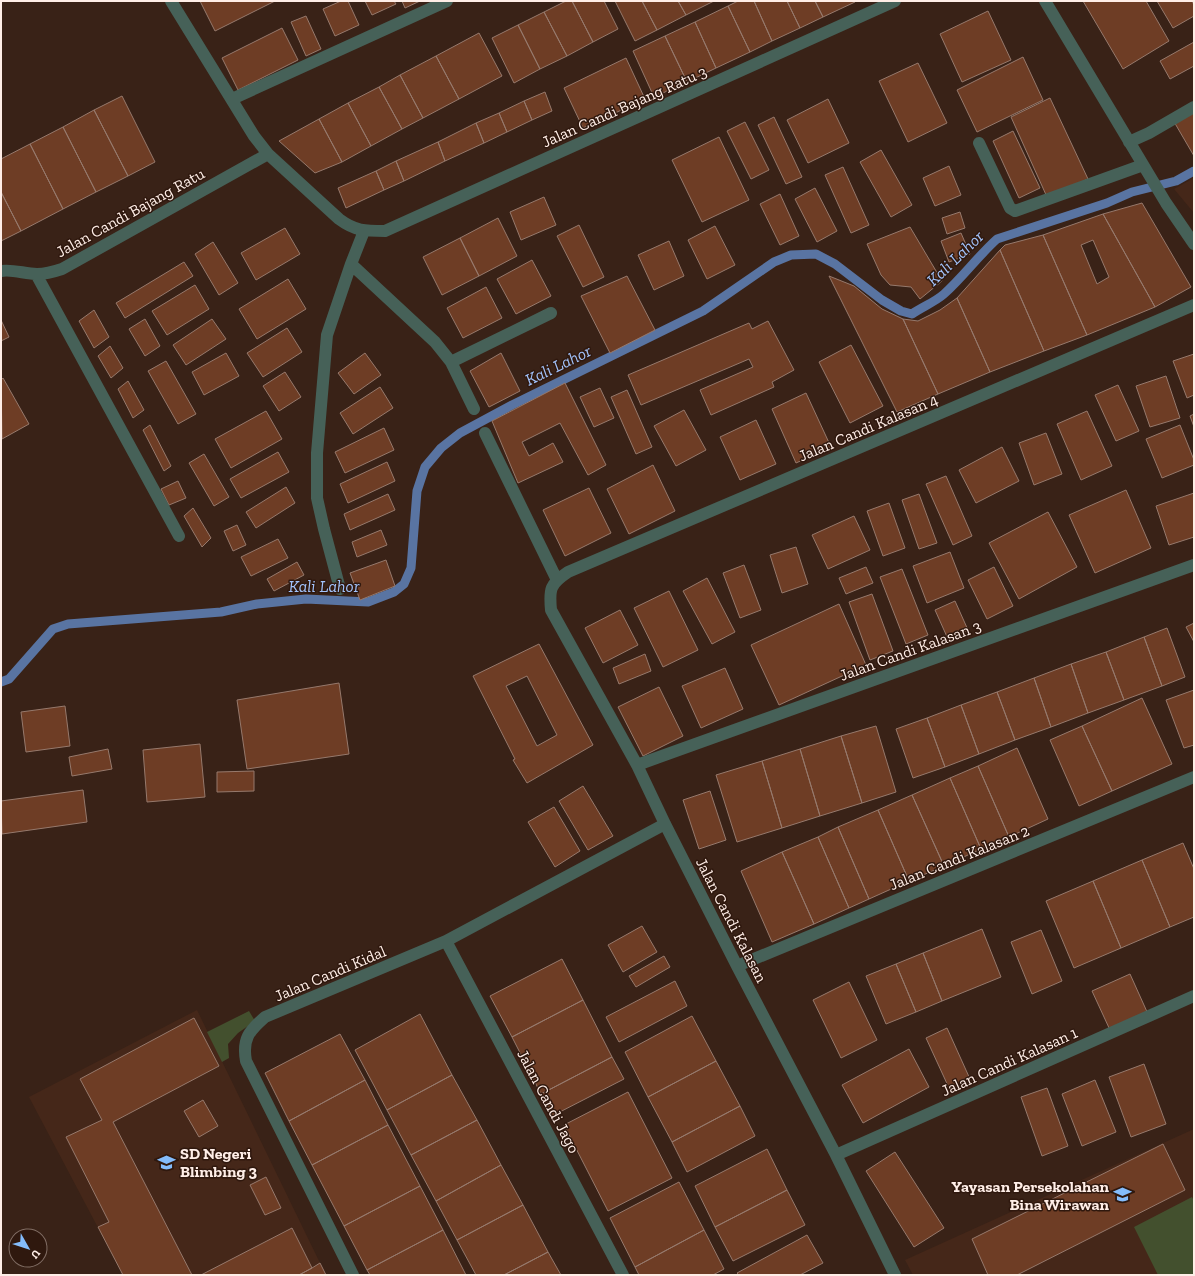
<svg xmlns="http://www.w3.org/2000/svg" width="1195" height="1276" viewBox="0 0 1195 1276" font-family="'Zilla Slab',serif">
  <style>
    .built { fill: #452719 }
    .green { fill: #43502e }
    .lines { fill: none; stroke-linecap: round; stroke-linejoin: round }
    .stream { stroke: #5974a2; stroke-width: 9 }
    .building { fill: #6e3d25; stroke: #96796c; fill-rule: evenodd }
    .minor { stroke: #466158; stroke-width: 12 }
    .labels { text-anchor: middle; stroke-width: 3; stroke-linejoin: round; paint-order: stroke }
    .street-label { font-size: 16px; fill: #ffeee7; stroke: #2f180e }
    .poi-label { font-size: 16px; font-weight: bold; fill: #ffeee7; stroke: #2f180e; text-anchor: start }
    .water-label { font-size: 17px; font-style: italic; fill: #a2c3fb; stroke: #2f180e }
  </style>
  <rect width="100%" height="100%" fill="#392217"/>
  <path class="built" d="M1194,178V213L1174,189Z
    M197,1010L320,1263L298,1275H123L29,1097Z
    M1194,1129V1275H913L905,1260Z"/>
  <path class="green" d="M249,1011L255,1021L238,1033L228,1044L229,1058L222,1062L207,1032Z
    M1192,1197L1194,1201V1275H1158L1134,1227Z"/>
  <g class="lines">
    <path class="stream" d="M1,682L9,679L53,629L68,624L221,612L257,604L306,599L368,602L394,592L404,584L411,568L417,491L425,467L441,448L460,433L512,405L703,311L774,262L791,255L816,254L835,264L882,300L901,311L912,314C922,307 935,302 944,294C963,277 978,256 997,239L1107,203L1132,192L1176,181L1194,171"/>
  </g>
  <path class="building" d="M200,1H275L215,31Z
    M341,1H348L359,25L335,36L323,9Z
    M365,1H394L396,4L372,15Z
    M402,1H420L405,8Z
    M566,1H572L593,42L567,56L544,12Z
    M572,1H604L618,29L593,42Z
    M615,1H642L657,30L635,41Z
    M642,1H678L686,15L657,30Z
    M678,1H714L686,15Z
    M738,1H754L772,41L750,52L728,6Z
    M754,1H787L800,28L772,41Z
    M787,1H815L823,17L800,28Z
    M815,1H854L855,2L823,17Z
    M1083,1H1146L1169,41L1123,69Z
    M1157,1H1192L1194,5V16L1173,28Z
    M728,6L750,52L716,68L695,22Z
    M988,11L1011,60L962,82L940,34Z
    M544,12L567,56L540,69L518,25Z
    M306,16L321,49L306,56L291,22Z
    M695,22L716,68L687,82L665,36Z
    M518,25L540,69L514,83L492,38Z
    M282,28L298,60L238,90L222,58Z
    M479,33L502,76L459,99L436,56Z
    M665,36L687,82L654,97L633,51Z
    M1194,42V66L1170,79L1160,61Z
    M436,56L459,99L423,118L400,75Z
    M1023,57L1043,100L977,132L957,90Z
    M626,58L645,99L583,128L564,88Z
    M918,63L947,123L908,142L879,81Z
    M400,75L423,118L402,129L379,87Z
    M379,87L402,129L371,146L348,103Z
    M545,92L552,111L532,120L524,101Z
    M122,96L155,162L128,176L94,110Z
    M1050,98L1088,179L1047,197L1011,117Z
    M828,99L849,143L808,163L787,120Z
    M524,101L532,120L507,132L499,113Z
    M348,103L371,146L342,162L319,119Z
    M1194,108V156L1173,120Z
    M94,110L128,176L96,192L63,127Z
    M499,113L507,132L484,143L476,123Z
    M774,117L802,177L786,184L758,125Z
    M319,119L342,162L315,173L279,141Z
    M745,122L769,170L751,179L727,131Z
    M476,123L484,143L445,161L438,142Z
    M63,127L96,192L63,209L30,144Z
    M1013,131L1040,188L1019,198L993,141Z
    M719,137L749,200L702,222L672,160Z
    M438,142L445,161L404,181L396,161Z
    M30,144L63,209L21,231L1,192V159Z
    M881,150L912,205L891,217L860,162Z
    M396,161L404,181L384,190L376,171Z
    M949,166L961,195L935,206L923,178Z
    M843,167L869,225L851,233L825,175Z
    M376,171L384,190L346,208L338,188Z
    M815,188L837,231L817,242L795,199Z
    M1,192L21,231L1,241Z
    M780,194L799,236L780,245L760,204Z
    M544,197L556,225L521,240L510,212Z
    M1142,203L1191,287L1155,307L1103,214Z
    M960,212L965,228L947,234L942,218Z
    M1103,214L1155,307L1087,335L1043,235ZM1093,240L1109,277L1097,284L1081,245Z
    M498,218L517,256L479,276L460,238Z
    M579,225L604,277L583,287L557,236Z
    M715,226L735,265L707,279L688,240Z
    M910,227L942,281L920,299L911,287L890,285L881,275L867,244Z
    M285,228L300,254L256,280L241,253Z
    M961,233L970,254L949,262L941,241Z
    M1043,235L1087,335L1044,351L1000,250L1005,245Z
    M460,238L479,276L442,295L423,257Z
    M669,241L684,276L654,290L638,255Z
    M213,242L238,283L219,295L195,254Z
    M1000,250L1044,351L990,372L957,298Z
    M532,260L551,296L516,314L497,279Z
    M184,262L193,276L125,318L116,303Z
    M627,276L655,330L610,353L581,296Z
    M829,276L854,286L882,309L903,319L938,394L897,412Z
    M288,279L306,309L257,339L239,309Z
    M195,285L209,309L167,335L152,311Z
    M486,287L502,318L463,338L447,308Z
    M957,298L990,372L938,394L903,319L918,321L940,310Z
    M94,310L109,337L94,348L79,321Z
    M145,319L160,346L145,356L129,329Z
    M212,319L226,339L186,365L173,345Z
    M1,320L9,337L1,341Z
    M768,321L794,370L772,382L774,387L711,415L700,390L753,367L749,359L641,405L628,375L749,323L752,329Z
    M287,328L302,352L263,377L247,353Z
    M851,345L883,406L850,423L819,362Z
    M110,346L123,368L111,378L98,356Z
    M226,353L239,376L204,395L192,372Z
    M365,353L381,375L354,394L338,373Z
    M501,353L520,391L489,407L470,371Z
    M1194,354V395L1187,398L1173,361Z
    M166,361L196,414L178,424L148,371Z
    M285,372L301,397L279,411L263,386Z
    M1166,376L1180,418L1150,427L1136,386Z
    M3,378L29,424L2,439L1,380Z
    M128,381L144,410L133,418L118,389Z
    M565,383L606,465L588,475L560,423L522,442L529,456L553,443L563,462L518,483L492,421Z
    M1118,385L1139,431L1116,441L1095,395Z
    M380,387L393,408L353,434L340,413Z
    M600,388L614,418L594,427L580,397Z
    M627,390L652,447L636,454L611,397Z
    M806,393L831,447L796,463L772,409Z
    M684,410L706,450L676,466L654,426Z
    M266,411L282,439L231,468L215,439Z
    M1087,411L1112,466L1081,480L1057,424Z
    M1194,414V427L1190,416Z
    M756,420L776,464L740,480L720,437Z
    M150,425L171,466L164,471L143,430Z
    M1180,425L1194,460V465L1162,478L1146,439Z
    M384,428L394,450L345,473L335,452Z
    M1046,433L1062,474L1034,485L1019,443Z
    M1002,447L1019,481L976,503L959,470Z
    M278,452L289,472L241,498L230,479Z
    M204,454L229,497L214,506L189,463Z
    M387,462L395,481L348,503L340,484Z
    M653,465L675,511L629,534L607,489Z
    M946,476L972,536L953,545L926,484Z
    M178,481L186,498L169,505L161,489Z
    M286,487L295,503L256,528L246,512Z
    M589,488L611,533L565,556L543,510Z
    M1126,490L1151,548L1095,573L1069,515Z
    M1194,493V537L1169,545L1156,506Z
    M388,494L395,510L350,530L344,514Z
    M919,494L937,543L919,549L902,500Z
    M889,503L905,548L883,556L867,511Z
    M193,508L211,538L202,547L184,516Z
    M1048,512L1077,567L1019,599L989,543Z
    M854,516L870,550L828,569L812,535Z
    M237,525L246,545L233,551L224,531Z
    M381,530L387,545L357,557L352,542Z
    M278,539L288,558L251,576L241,557Z
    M796,547L808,584L782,593L770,555Z
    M950,552L964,588L927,603L913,566Z
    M386,560L395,586L360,600L350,573Z
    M297,562L304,575L274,591L267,579Z
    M744,565L761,610L740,618L723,573Z
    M866,567L873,583L846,594L839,578Z
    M994,567L1013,606L987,619L968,580Z
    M902,569L928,635L906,644L880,577Z
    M707,578L735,632L712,644L683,591Z
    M669,591L698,650L663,667L634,608Z
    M872,594L893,651L870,660L849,602Z
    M955,601L968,630L948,639L935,610Z
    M839,604L866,665L779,705L751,645Z
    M620,610L638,645L603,663L585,628Z
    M1194,623V642L1186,627Z
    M1167,628L1185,677L1162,686L1144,637Z
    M1144,637L1162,686L1124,700L1106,652Z
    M539,644L593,745L527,783L513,760L515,759L473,676ZM527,676L557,735L537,746L506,686Z
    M1106,652L1124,700L1088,713L1071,664Z
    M645,654L651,671L619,684L613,668Z
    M1071,664L1088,713L1051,727L1034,678Z
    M725,668L743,709L701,728L682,686Z
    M1034,678L1051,727L1015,740L997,692Z
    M339,683L349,754L247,769L237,700Z
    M659,687L683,736L643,756L618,707Z
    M1194,690V745L1184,748L1166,700Z
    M997,692L1015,740L979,754L961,705Z
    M1142,698L1172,764L1112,791L1082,726Z
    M961,705L979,754L945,767L927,718Z
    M65,706L70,746L26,752L21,712Z
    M927,718L945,767L913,778L896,729Z
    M876,726L896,792L862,803L841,736Z
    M1082,726L1112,791L1079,806L1050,740Z
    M841,736L862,803L820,816L800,749Z
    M200,744L205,797L147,802L143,750Z
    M1017,748L1048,819L1009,837L978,766Z
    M108,749L112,769L72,776L69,757Z
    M800,749L820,816L782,828L762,761Z
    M762,761L782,828L737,842L716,775Z
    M978,766L1009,837L981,849L950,778Z
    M254,771V791L217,792V772Z
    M950,778L981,849L944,866L912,795Z
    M583,786L613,836L588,850L559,801Z
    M83,790L87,822L2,834L1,801Z
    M710,791L726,840L699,849L683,800Z
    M912,795L944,866L909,881L878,810Z
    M554,807L580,851L555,867L528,822Z
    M878,810L909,881L869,899L838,827Z
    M838,827L869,899L849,908L818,837Z
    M818,837L849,908L814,924L782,852Z
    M1183,843L1194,869V917L1170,927L1142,860Z
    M782,852L814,924L772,942L741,871Z
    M1142,860L1170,927L1121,948L1093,881Z
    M1093,881L1121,948L1074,968L1046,901Z
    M642,926L657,952L623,972L608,945Z
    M982,929L1001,977L942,1001L923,953Z
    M1041,930L1062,981L1032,994L1011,942Z
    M923,953L942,1001L916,1012L896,964Z
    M664,956L670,967L636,987L629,976Z
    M562,959L583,1000L512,1037L490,996Z
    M896,964L916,1012L886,1024L866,976Z
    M1130,974L1148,1014L1110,1030L1092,991Z
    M675,981L687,1006L619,1042L606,1017Z
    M849,982L877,1040L841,1058L813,1000Z
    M583,1000L612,1057L541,1094L512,1037Z
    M420,1014L452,1075L387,1110L355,1050Z
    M692,1016L716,1061L648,1097L625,1052Z
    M194,1018L219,1066L113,1122L192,1275H123L98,1227L109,1222L66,1137L102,1120L80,1079Z
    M947,1028L970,1079L949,1088L926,1038Z
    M340,1034L365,1080L289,1121L265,1073Z
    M909,1049L929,1087L863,1123L842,1085Z
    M612,1057L624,1079L552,1116L541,1094Z
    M716,1061L740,1106L672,1142L648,1097Z
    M1144,1064L1166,1124L1131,1137L1109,1077Z
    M452,1075L477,1120L411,1155L387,1110Z
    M365,1080L388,1125L312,1165L289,1121Z
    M1095,1080L1116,1132L1082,1146L1062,1094Z
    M1047,1088L1068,1146L1042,1156L1021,1097Z
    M628,1092L672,1178L608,1211L564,1125Z
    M203,1100L218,1126L199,1137L184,1111Z
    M740,1106L755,1136L687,1172L672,1142Z
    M477,1120L501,1165L436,1201L411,1155Z
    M388,1125L420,1186L344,1226L312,1165Z
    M1163,1144L1185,1190L1017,1275H988L972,1239Z
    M767,1149L787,1190L715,1227L695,1186Z
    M895,1152L944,1228L914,1247L866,1171Z
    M501,1165L523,1205L457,1240L436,1201Z
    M266,1177L281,1208L265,1215L250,1185Z
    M679,1182L704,1230L635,1267L610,1218Z
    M420,1186L443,1230L367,1270L344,1226Z
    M787,1190L805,1225L733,1261L715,1227Z
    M523,1205L548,1252L504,1275H476L457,1240Z
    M292,1228L312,1268L299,1275H201Z
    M443,1230L466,1275H370L367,1270Z
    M704,1230L724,1269L713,1275H639L635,1267Z
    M807,1235L823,1263L800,1275H739L737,1273Z
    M548,1252L561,1275H504Z
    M320,1263L326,1275H299L312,1268Z"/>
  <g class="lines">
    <path class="minor" d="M171,1L254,136L268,154L339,219C355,231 365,231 385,231L895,1
      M1045,1L1166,203L1194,244
      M232,99L447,1
      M1129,142L1149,133L1194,107
      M979,143L1010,208L1015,211L1143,165
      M351,264L435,342L451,362L474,409
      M1,271C13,269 25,274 37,274C46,274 53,272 62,269L268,154
      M36,274L179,536
      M451,362L551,313
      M485,433L557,580
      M340,589L324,529L317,498V453L327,335L351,264L364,231
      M637,765L1194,565
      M446,941L623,1275
      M737,966L1194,777
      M836,1155L1194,996
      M353,1275L246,1061C242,1039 249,1031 265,1017L446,941L665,824
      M895,1275L836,1155L737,966L665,824L637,765L551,610C549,589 550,584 568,572L1194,305"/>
  </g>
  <defs>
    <symbol id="school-bare" viewBox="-9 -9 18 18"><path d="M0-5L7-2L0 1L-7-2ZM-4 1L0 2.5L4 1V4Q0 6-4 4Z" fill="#84bcfb" stroke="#2f180e" stroke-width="2.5" paint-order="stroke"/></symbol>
  </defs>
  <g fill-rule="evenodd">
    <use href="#school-bare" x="154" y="1150" width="25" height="25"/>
    <use href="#school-bare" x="1110" y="1182" width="25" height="25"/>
  </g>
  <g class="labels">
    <g class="street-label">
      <text transform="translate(624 106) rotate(-24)" y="6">Jalan Candi Bajang Ratu 3</text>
      <text transform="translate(130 212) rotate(-29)" y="6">Jalan Candi Bajang Ratu</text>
      <text transform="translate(868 427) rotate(-23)" y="6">Jalan Candi Kalasan 4</text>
      <text transform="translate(910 650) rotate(-20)" y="6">Jalan Candi Kalasan 3</text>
      <text transform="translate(959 857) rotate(-22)" y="6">Jalan Candi Kalasan 2</text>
      <text transform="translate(732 920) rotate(63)" y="6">Jalan Candi Kalasan</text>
      <text transform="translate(330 973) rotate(-23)" y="6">Jalan Candi Kidal</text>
      <text transform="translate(1009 1061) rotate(-24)" y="6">Jalan Candi Kalasan 1</text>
      <text transform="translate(549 1101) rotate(62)" y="6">Jalan Candi Jago</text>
    </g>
    <g class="poi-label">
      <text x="180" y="1159">SD Negeri<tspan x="180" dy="18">Blimbing 3</tspan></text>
      <text x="1109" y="1192" text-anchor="end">Yayasan Persekolahan<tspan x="1109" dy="18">Bina Wirawan</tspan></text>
    </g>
    <g class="water-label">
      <text transform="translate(955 258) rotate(-44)" y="6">Kali Lahor</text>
      <text transform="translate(558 365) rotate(-26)" y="6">Kali Lahor</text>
      <text x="324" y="592">Kali Lahor</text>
    </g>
  </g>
  <rect width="1195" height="1276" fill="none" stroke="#ffeee7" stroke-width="4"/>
  <g transform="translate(28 1248) rotate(129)"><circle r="19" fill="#2f180e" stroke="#826e65"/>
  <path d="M0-3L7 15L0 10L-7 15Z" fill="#84bcfb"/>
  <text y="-6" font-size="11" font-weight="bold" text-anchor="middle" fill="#ffeee7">U</text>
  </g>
</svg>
